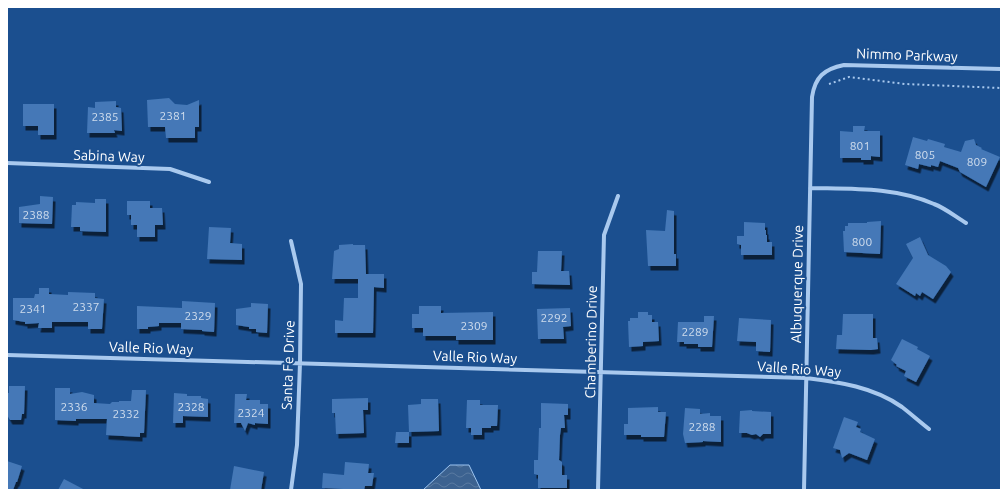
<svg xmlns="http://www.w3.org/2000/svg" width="1008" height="497" viewBox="0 0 1008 497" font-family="Ubuntu,sans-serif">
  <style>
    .water { fill: url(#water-waves); stroke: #9cc4f0 }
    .building { fill: #4478b7; filter: url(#shadow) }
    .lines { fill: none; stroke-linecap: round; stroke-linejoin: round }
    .path { stroke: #a9c9ee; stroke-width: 2; stroke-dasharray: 2 3; stroke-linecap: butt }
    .minor { stroke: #a9c9ee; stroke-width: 4 }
    .labels { text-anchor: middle; stroke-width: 4; stroke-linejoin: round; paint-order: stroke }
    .number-label { font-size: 12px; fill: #d0dded }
    .street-label { font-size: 14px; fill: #fff; stroke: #1b4f8f }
  </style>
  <defs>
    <pattern id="water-waves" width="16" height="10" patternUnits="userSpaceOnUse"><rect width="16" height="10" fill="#3c6290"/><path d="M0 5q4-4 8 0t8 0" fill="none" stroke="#597aa1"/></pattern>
    <filter id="shadow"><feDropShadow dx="2.5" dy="4.5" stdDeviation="0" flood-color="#0009"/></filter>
  </defs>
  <rect width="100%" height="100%" fill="#1b4f8f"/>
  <path class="water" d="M450,465H469L481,490H423Z"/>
  <path class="building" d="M169,98L175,104L187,105L199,100V127H195V138H166L165,127H148L147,100Z
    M116,101V107L121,108L122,131L114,130L115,133H87L88,107L95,108V102Z
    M23,104H54V135H38V126H23Z
    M853,126H865L864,131H880V157L871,156V160H861V158H840V131L853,132Z
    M913,137L927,141L928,139L945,144L944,147L961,152L965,141L974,139L976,145L982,148L981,149L1000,157L986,187L960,172L958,168L940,161L938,167L931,165V167L919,164L918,169L905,165Z
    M40,196L53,197L52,224L19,223V207L40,204Z
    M95,199H106V232L80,231V227H71L72,205H76V202L95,203Z
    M127,201H150V208H162L163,225H155V237H137V225H131V215H127Z
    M667,210L674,211V254H676V266H648L646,230L665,231Z
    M881,221L880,254L844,252L843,231H845V226H848V223H867V222Z
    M744,222L765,223V230H766V235H767V242H772V255H741V245L737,244V236H744Z
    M209,227L231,228L230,243L242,244V260L207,259Z
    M920,237L928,255L946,266L951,272L933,299L922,292L920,296L916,293L915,296L896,284L913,258L906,244Z
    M353,244V245H365L366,274H384V288L374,287L373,333H335V320L343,321L344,298H358V279H332L334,251L339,249V245Z
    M538,251H562L561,271H569L570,285L532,284V272H537Z
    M39,288H49V294L68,295V292L95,293V298L104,299L102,329H88V322H52V328H38L39,323L25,324V322L13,320V298H34L35,294H39Z
    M182,301L215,303L214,332L202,331V330L181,329V323H159V326L148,327V329H137V306L182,308Z
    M251,303L268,304L267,333L256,332V329H249V327L236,325V309L251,307Z
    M419,306H441V313L493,312V340H456V336H423V328H412V314H419Z
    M570,308L571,326L563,327L564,339H538L537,309Z
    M638,312H648V315H652V322H658L659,341L643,342V346L629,347L628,321H630V318H638Z
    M843,314H873V338H877L878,349L871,350L836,349L837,335H842Z
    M704,316H714L712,347H698V344H684V342H677L678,322H704Z
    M739,318L771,320L770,352L756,351V342L737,341Z
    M902,339L918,347L917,349L930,356L916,382L904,376L906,371L896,366L897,365L891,360Z
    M9,386H25L24,414H22L21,420H10L7,415V393H9Z
    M55,388H70V394L82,392L94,395V403L110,404L112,402H119V401H131L132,390H146L144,433H140V437L106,435L107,419H76V421L55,420Z
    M174,393L187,394V396H201V398L208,399V417L183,416V423H173Z
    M235,394H247L246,400H260V404H268V424L255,423V425L248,423L245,431L241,423H234Z
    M368,398V410H363L364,433L336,434L335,413H332V399Z
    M421,399H438L439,431L409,432L408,405L421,404Z
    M467,400H480V405H498L497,426H491V428H482V435H471V428H466Z
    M541,403L568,404V415H564L565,428H561L560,435L559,460L562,462V475H567V488H538V475L534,474V460H538L539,428H541Z
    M658,407V412H666L664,437H641V435H624V424H628V408Z
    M685,408L700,409V414L710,413V416H721V442L703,441V442L685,443L683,434Z
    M752,410V411L771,412V434H763L760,437L756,434L752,435L747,433H739L740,411Z
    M844,417L858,422L856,427L861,429L860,432L875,439L867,460L849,453L842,458L840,450L833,448Z
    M396,432H409V443H395Z
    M7,461L22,466L17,482H16L13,490H7Z
    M345,462L369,464L368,473H374L372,486H365L364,490L322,488L323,473L344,475Z
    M234,466L264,472L261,490H230Z
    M64,479L85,490H58Z"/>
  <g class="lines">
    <path class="path" d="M829,84L849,77L905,84L1001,88"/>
    <path class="minor" d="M7,163L170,169L209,182
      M810,188C852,189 894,187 934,204C945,208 956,217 966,223
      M291,241L301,284L300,363L297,445L291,490
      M7,355L806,378C839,382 874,387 902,407C911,414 920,422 929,429
      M598,490L604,235L618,196
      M804,490L812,97C815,77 824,69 844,65L1001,69"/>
  </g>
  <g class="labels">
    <g class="number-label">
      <text x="173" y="120">2381</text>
      <text x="105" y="121">2385</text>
      <text x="860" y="150">801</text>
      <text x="925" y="159">805</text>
      <text x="977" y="166">809</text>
      <text x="36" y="219">2388</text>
      <text x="862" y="246">800</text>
      <text x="86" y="311">2337</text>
      <text x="33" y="313">2341</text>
      <text x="198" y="320">2329</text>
      <text x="554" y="322">2292</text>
      <text x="474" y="330">2309</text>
      <text x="695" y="336">2289</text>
      <text x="74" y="411">2336</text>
      <text x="191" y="411">2328</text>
      <text x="251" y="417">2324</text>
      <text x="126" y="418">2332</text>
      <text x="702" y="431">2288</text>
    </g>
    <g class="street-label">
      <text transform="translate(907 55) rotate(2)" y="5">Nimmo Parkway</text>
      <text transform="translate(109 156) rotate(2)" y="5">Sabina Way</text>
      <text transform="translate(797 284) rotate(-89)" y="5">Albuquerque Drive</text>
      <text transform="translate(591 342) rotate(-89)" y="5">Chamberino Drive</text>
      <text transform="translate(151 348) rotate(2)" y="5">Valle Rio Way</text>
      <text transform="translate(475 357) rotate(2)" y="5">Valle Rio Way</text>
      <text transform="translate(288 365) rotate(-88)" y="5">Santa Fe Drive</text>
      <text transform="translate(799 369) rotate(4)" y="5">Valle Rio Way</text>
    </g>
  </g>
  <rect width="1008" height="497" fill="none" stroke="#ffffff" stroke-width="16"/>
</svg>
